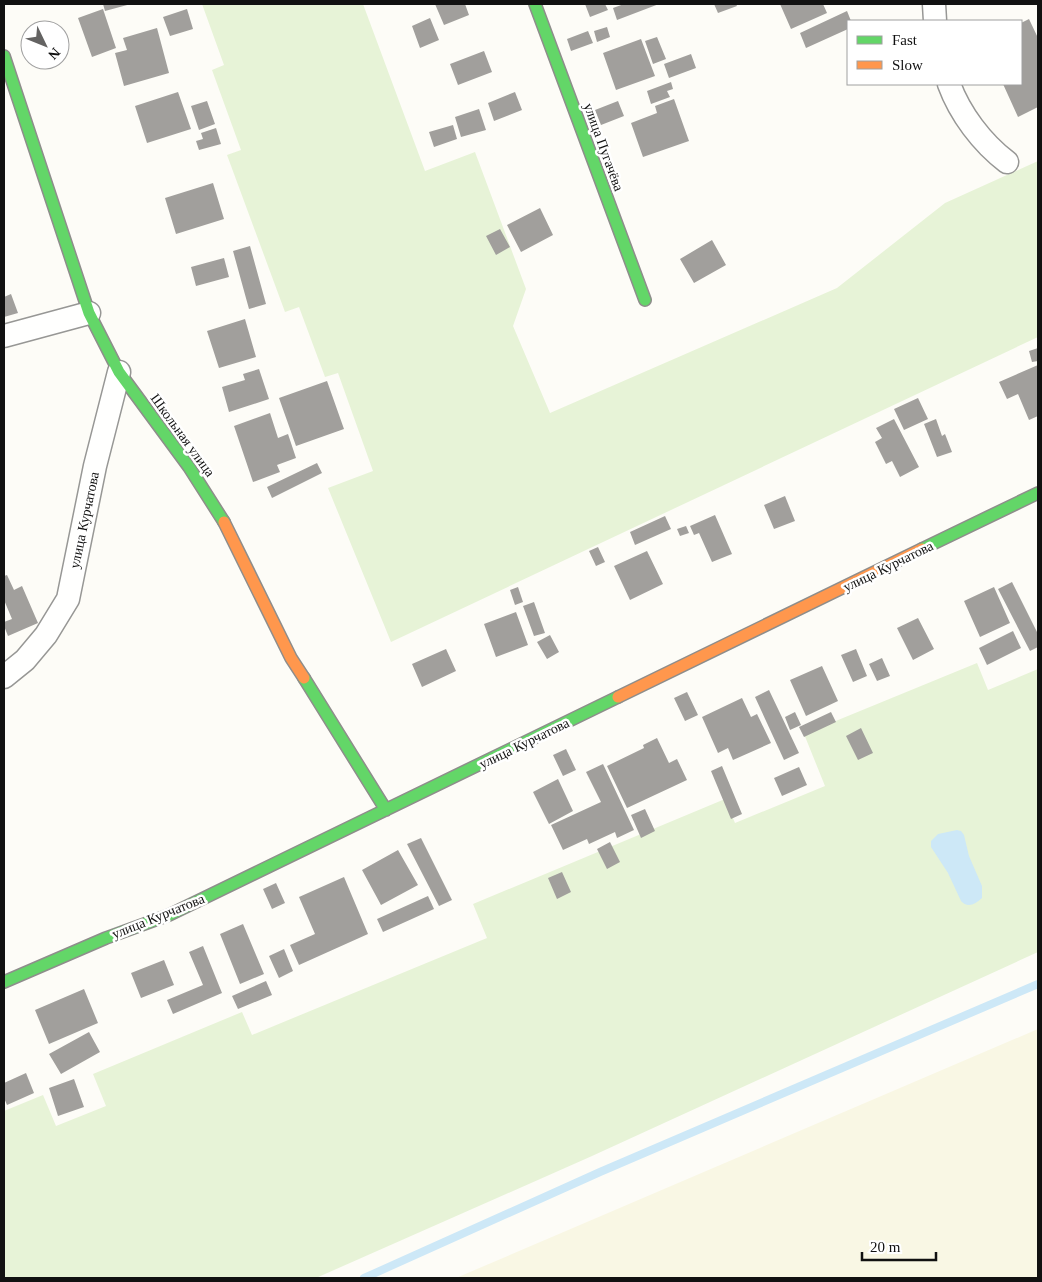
<svg xmlns="http://www.w3.org/2000/svg" width="1042" height="1282" viewBox="0 0 1042 1282" font-family="'Times New Roman',serif">
  <style>
    .farmland { fill: #f9f7e4 }
    .green { fill: #e7f3d7 }
    .water { fill: #cde8f7 }
    .lines { fill: none; stroke-linecap: round; stroke-linejoin: round }
    .stream { stroke: #cde8f7; stroke-width: 8 }
    .building { fill: #a19f9c }
    .street-casing { stroke: #979795; stroke-width: 25 }
    .fast-casing { stroke: #8e8d8b; stroke-width: 14 }
    .slow-casing { stroke: #8e8d8b; stroke-width: 14 }
    .street { stroke: #fffffe; stroke-width: 22 }
    .fast { stroke: #63d668; stroke-width: 11 }
    .slow { stroke: #ff974d; stroke-width: 11 }
    .labels { text-anchor: middle; stroke-width: 5; stroke-linejoin: round; paint-order: stroke }
    .street-label { font-size: 14px; fill: #111; stroke: #fff }
  </style>
  <rect width="100%" height="100%" fill="#fdfcf7"/>
  <path class="farmland" d="M1038,1029V1278H456Z"/>
  <path class="green" d="M202,4H363L425,171L475,152L526,289L513,326L550,413L837,288L945,203L1038,161V337L391,642L328,488L373,471L338,373L325,377L299,307L285,312L227,155L241,150L212,70L224,65Z
    M977,663L988,690L1038,669V952L592,1156L316,1278H4V1111L43,1095L56,1126L106,1106L93,1074L242,1012L252,1035L487,938L473,904L725,799L735,823L825,786L804,734Z"/>
  <path class="water" d="M957,830L961,831L964,835L969,856L982,886V898C975,905 967,908 961,901L948,873L931,847V841L938,834Z"/>
  <g class="lines">
    <path class="stream" d="M364,1278L600,1172L1038,984"/>
  </g>
  <path class="building" d="M103,4H131L105,11Z
    M435,4H465L469,15L444,25Z
    M585,4H605L608,10L590,17Z
    M624,4H659L617,20L613,8Z
    M714,4H736L737,6L718,13Z
    M780,4H823L827,13L791,29Z
    M103,9L116,48L92,57L78,18Z
    M187,9L193,29L170,36L163,17Z
    M847,11L851,21H848V29L806,48L800,33Z
    M430,18L439,40L420,48L412,26Z
    M1029,19L1038,38V107L1018,117L1003,84H1021V23Z
    M607,27L610,37L597,42L594,31Z
    M157,28L169,73L124,86L115,53L127,50L123,38Z
    M588,31L593,43L571,51L567,39Z
    M657,37L666,59L653,64L645,41Z
    M641,39L655,76L616,90L603,53Z
    M484,51L492,72L458,85L450,64Z
    M691,54L696,68L669,78L664,64Z
    M671,82L673,89L667,91L670,97L651,104L647,91Z
    M178,92L191,129L147,143L135,106Z
    M515,92L522,110L494,121L488,103Z
    M674,99L689,141L643,157L631,123L657,113L655,106Z
    M207,101L215,124L199,130L191,106Z
    M618,101L624,116L601,125L595,110Z
    M479,109L486,130L461,137L455,117Z
    M453,125L457,139L434,147L429,132Z
    M216,128L221,144L199,150L196,141L203,139L201,133Z
    M213,183L224,219L176,234L165,198Z
    M540,208L553,235L521,252L507,225Z
    M500,229L510,247L496,255L486,236Z
    M712,240L726,265L694,283L680,259Z
    M250,246L266,304L249,309L233,251Z
    M224,258L229,277L196,286L191,267Z
    M11,294L18,313L4,317V297Z
    M245,319L256,357L219,368L207,331Z
    M1038,348V361L1032,362L1029,351Z
    M1038,365V416L1029,420L1018,394L1007,399L999,382Z
    M259,369L269,399L229,412L222,387L245,380L243,374Z
    M327,381L344,429L296,446L279,398Z
    M918,398L928,419L904,430L894,409Z
    M270,413L278,438L288,434L296,458L277,465L280,472L253,482L234,426Z
    M894,419L919,467L900,477L892,461L886,464L875,442L882,438L876,428Z
    M936,419L942,436L945,434L952,452L937,457L924,424Z
    M317,463L322,473L272,498L267,487Z
    M785,496L795,521L774,529L764,505Z
    M715,515L732,554L712,562L699,533L694,535L690,526Z
    M665,516L671,529L635,545L630,532Z
    M686,526L689,533L680,536L677,529Z
    M598,547L605,562L596,566L589,551Z
    M647,551L663,584L630,600L614,566Z
    M7,575L14,590L22,586L38,623L8,636L4,626V622L12,619L4,600V576Z
    M1012,582L1038,634V647L1030,651L998,589Z
    M518,587L523,602L515,605L510,590Z
    M994,587L1010,623L980,637L964,601Z
    M534,602L545,633L534,636L523,606Z
    M516,612L528,645L496,657L484,624Z
    M918,618L934,649L913,660L897,628Z
    M1013,631L1021,648L987,665L979,648Z
    M550,635L559,652L547,659L537,642Z
    M446,649L456,671L422,687L412,664Z
    M856,649L867,676L853,682L841,655Z
    M882,658L890,676L877,681L869,664Z
    M822,666L838,701L806,716L790,680Z
    M769,690L799,753L784,760L755,697Z
    M687,692L698,715L685,721L674,698Z
    M742,698L751,717L757,714L771,743L733,760L728,748L718,753L702,717Z
    M795,712L801,725L790,730L785,717Z
    M831,712L836,722L804,737L799,727Z
    M861,728L873,753L858,760L846,736Z
    M657,738L669,763L677,759L687,780L627,808L607,766L644,748L643,745Z
    M566,749L576,770L563,776L553,755Z
    M603,764L634,830L617,838L615,832L589,844L587,839L563,850L551,825L601,802L586,772Z
    M722,766L742,814L731,819L711,771Z
    M799,767L807,785L782,796L774,778Z
    M558,779L573,811L549,824L533,792Z
    M645,809L655,831L641,838L631,815Z
    M421,838L452,900L439,906L407,844Z
    M610,842L620,862L607,869L597,849Z
    M398,850L418,885L381,905L362,870Z
    M562,872L571,892L557,899L548,878Z
    M344,877L368,934L299,965L290,945L315,934L299,897Z
    M276,883L285,903L272,909L263,889Z
    M428,896L434,909L383,932L377,919Z
    M243,924L264,974L240,984L220,934Z
    M203,946L222,993L173,1014L167,1000L203,985L189,952Z
    M284,949L293,971L279,978L269,956Z
    M164,960L174,985L141,998L131,973Z
    M266,981L272,995L238,1009L232,996Z
    M84,989L98,1023L49,1044L35,1010Z
    M89,1032L100,1052L61,1074L49,1054Z
    M26,1073L34,1093L7,1105L4,1098V1083Z
    M74,1079L84,1107L58,1116L49,1088Z"/>
  <g class="lines">
    <defs>
      <path id="street" d="M934,4L935,21
        M949,84C960,114 982,143 1007,162
        M4,336L89,313
        M4,677L25,660L46,635L68,599L95,466L119,372"/>
      <path id="fast" d="M535,4L645,300
        M4,56L89,313L119,372L189,467L224,522
        M922,549L1038,493
        M304,678L386,810
        M4,982L106,938L169,915L618,697"/>
      <path id="slow" d="M224,522L291,658L304,678
        M618,697L922,549"/>
    </defs>
    <use href="#street" class="street-casing"/>
    <use href="#fast" class="fast-casing"/>
    <use href="#slow" class="slow-casing"/>
    <use href="#street" class="street"/>
    <use href="#fast" class="fast"/>
    <use href="#slow" class="slow"/>
  </g>
  <g class="labels">
    <g class="street-label">
      <text transform="translate(604 147) rotate(70)" y="5">улица Пугачёва</text>
      <text transform="translate(183 435) rotate(54)" y="5">Школьная улица</text>
      <text transform="translate(84 520) rotate(-78)" y="5">улица Курчатова</text>
      <text transform="translate(888 566) rotate(-26)" y="5">улица Курчатова</text>
      <text transform="translate(524 743) rotate(-26)" y="5">улица Курчатова</text>
      <text transform="translate(158 916) rotate(-22)" y="5">улица Курчатова</text>
    </g>
  </g>
  <rect width="1042" height="1282" fill="none" stroke="#111111" stroke-width="10"/>
  <rect x="847" y="20" width="175" height="65" fill="#ffffff" stroke="#a0a0a0"/>
  <rect x="857" y="36" width="25" height="8" fill="#63d668" stroke="#a0a0a0"/>
  <text x="892" y="45" font-size="15" fill="#111111">Fast</text>
  <rect x="857" y="61" width="25" height="8" fill="#ff974d" stroke="#a0a0a0"/>
  <text x="892" y="70" font-size="15" fill="#111111">Slow</text>
  <g transform="translate(45 45) rotate(133)"><circle r="24" fill="#ffffff" stroke="#a0a0a0"/>
  <path d="M0-4L9 19L0 12L-9 19Z" fill="#646362"/>
  <text y="-8" font-size="14" font-weight="bold" text-anchor="middle" fill="#111111">N</text>
  </g>
  <path d="M862 1252v8h74v-8" fill="none" stroke="#111111" stroke-width="2.5"/>
  <text x="870" y="1252" font-size="15" fill="#111111" stroke="#ffffff" stroke-width="4" paint-order="stroke">20 m</text>
</svg>
